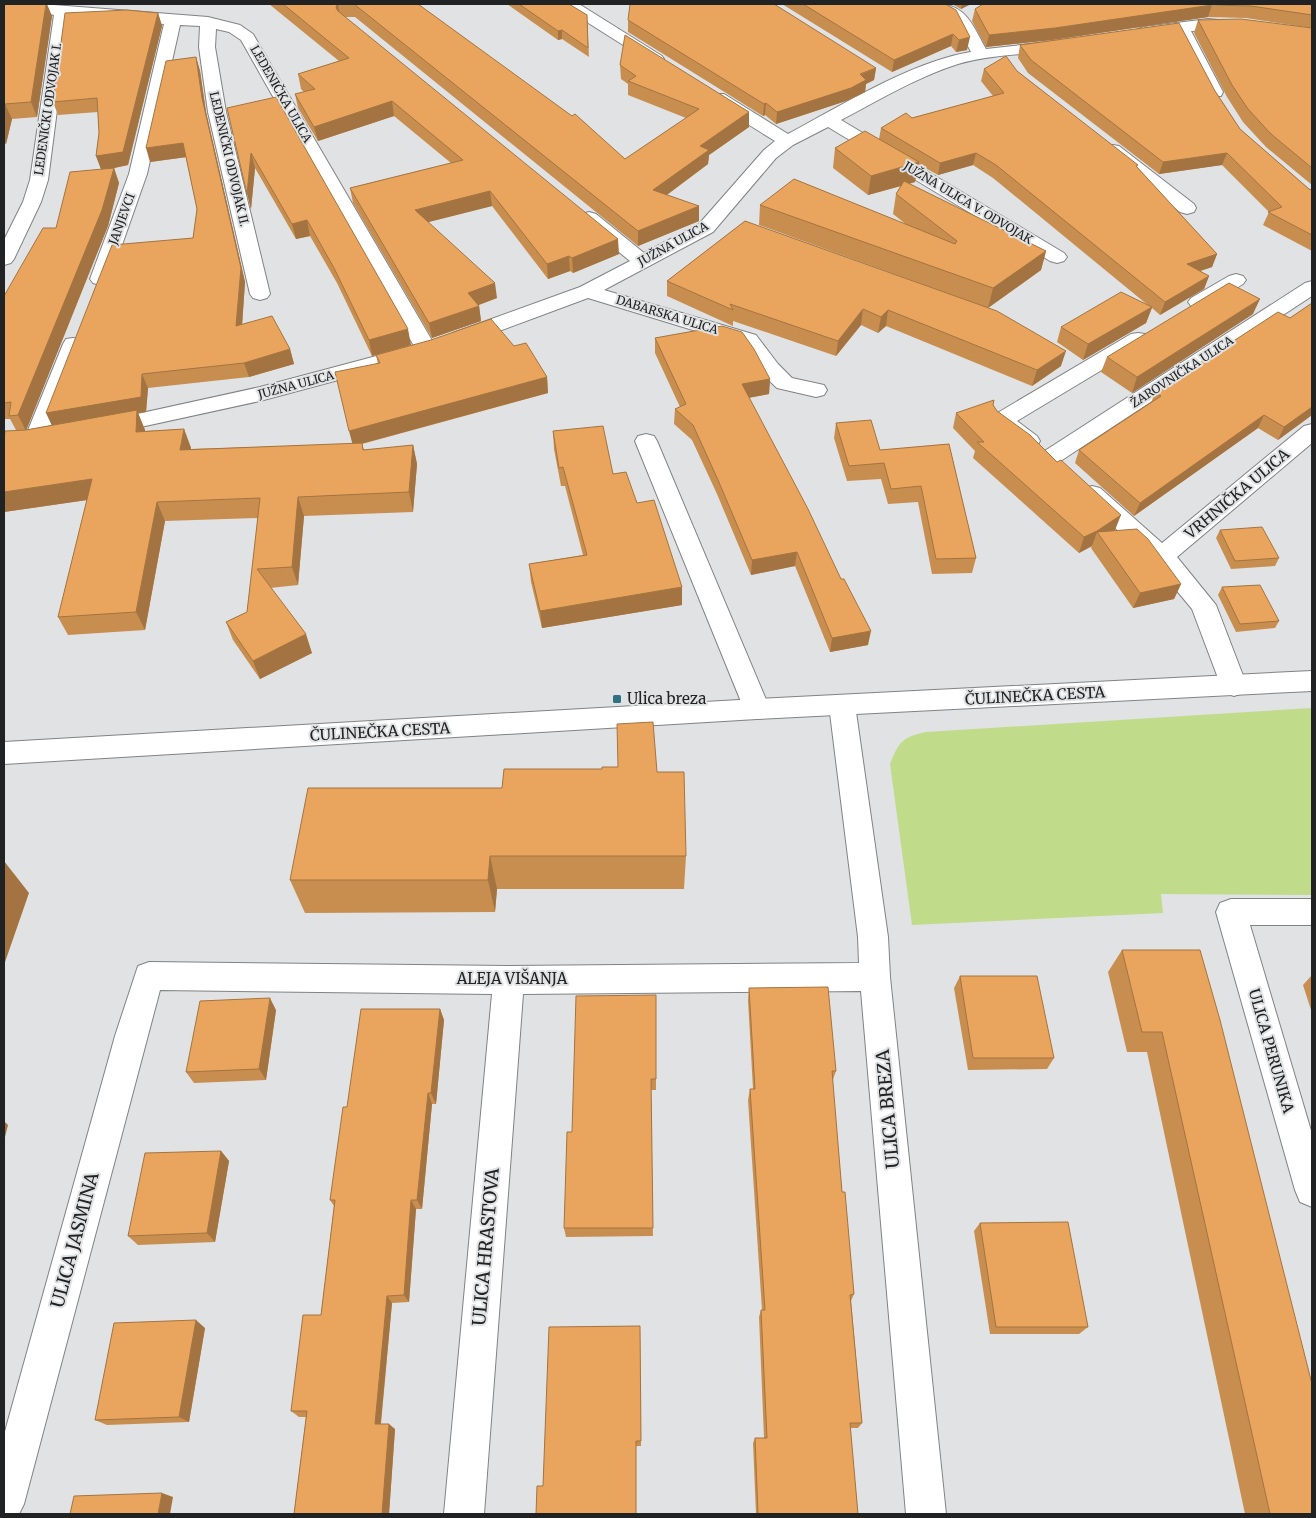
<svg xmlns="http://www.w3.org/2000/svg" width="1316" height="1518" viewBox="0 0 1316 1518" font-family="Merriweather,serif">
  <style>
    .green { fill: #c0db89 }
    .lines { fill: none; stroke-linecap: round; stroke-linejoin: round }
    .minor-casing { stroke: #818284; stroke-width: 2 }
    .secondary-casing { stroke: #818284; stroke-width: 2 }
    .minor { fill: #fff; fill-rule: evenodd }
    .secondary { fill: #fff; fill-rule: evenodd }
    .wall { fill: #c88e50 }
    .shaded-wall { fill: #a37441 }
    .building { fill: #e9a55d; stroke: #a37441 }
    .poi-dot { fill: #2f7183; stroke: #e1e2e4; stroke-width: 2 }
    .labels { text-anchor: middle; stroke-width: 4; stroke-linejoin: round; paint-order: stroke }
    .far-street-label { font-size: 12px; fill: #212223; stroke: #e1e2e4 }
    .street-label { font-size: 15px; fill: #212223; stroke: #e1e2e4 }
    .poi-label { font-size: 15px; fill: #212223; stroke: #e1e2e4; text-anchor: start }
    .near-street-label { font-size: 18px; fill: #212223; stroke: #e1e2e4 }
  </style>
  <rect width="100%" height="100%" fill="#e1e2e4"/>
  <path class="green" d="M1312,708V895L1161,894L1163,913L912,925L890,764C899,742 902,737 926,732Z"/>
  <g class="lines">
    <defs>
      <path id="minor" d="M17,4H41L208,17L240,25L253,34L437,349L433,354L423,355L383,368L260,401L104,435L96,433L93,428L96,423L260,387L414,346L241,40L229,32L216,29L215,47L226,112L270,294L267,298L260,300L253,298L250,294L208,112L199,47L200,26L180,25L147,174L110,279L107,283L100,285L93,283L90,279L129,174L164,24L69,16L48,180L41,202L14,259L11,263L4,265V240L23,202L30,180L54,15L19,7Z
        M561,4H579L662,56L664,59L662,62H650L563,7Z
        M930,4C965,2 971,22 986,49L1057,41L1063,43L1065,46L1063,49L1057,51C1027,54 987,55 958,64C917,77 879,100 841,120L1064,253L1067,257L1064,261L1057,263L1050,261L828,127L793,145L776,158L713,232L604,290L756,335L778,364L792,378L824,385L827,390L824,395L816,397L777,388L762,374L742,345L588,298L467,343L460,344L453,343L450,338L453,333L580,287L630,261L582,222L580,218L582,214L589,212L596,214L644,253L699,224L764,150L775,141L712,102L709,98L712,94H724L788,134C840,106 913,61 971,52L955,21Z
        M1208,19L1239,22L1241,25L1239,28C1224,32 1207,29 1191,31L1223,92L1221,96H1209L1207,92L1176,33L1144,37L1138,35L1136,32L1138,29L1144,27Z
        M1113,145L1119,146L1194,204L1196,208L1194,212L1187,214L1180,212L1107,154L1104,150L1107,146Z
        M1236,274L1243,276L1246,280L1243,284C1228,293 1208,311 1191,306L1188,302L1191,298L1229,276Z
        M1312,281V296L1059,462L1051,465L1043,462L1040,457L1043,452L1305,283Z
        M1138,333L1145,334L1148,339L1145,344L1017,421L1037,436L1040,441L1037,446C1034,447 1032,448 1029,448C1020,448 996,428 991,420L994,415L1131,334Z
        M73,338L80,339L83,344L46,440L43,445L35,447L27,445L24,440L63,344L66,339Z
        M1312,424V443L1177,557L1216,605L1247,686L1243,693L1234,696L1225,693L1221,686L1192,609L1153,562L1084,500L1080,494L1084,488L1092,486L1100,488L1162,543L1304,426Z
        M646,434L654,436L657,441L770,709L766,716L757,719L748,716L744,709L635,441L638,436Z
        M842,695L851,698L855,705L888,937L890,977L946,1514H906L861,991L523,994L484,1514H444L492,994L160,990L24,1504L19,1514H4V1435L115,1036L138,966L149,962L509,966L859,963L858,937L829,705L833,698Z
        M1231,899H1312V925H1250L1312,1134V1207L1300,1202L1295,1190L1216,912L1220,903Z"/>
      <path id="secondary" d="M1312,671V691L757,719L4,764V742L757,699Z"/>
    </defs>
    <use href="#minor" class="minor-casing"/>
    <use href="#secondary" class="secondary-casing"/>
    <use href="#minor" class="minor"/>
    <use href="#secondary" class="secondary"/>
  </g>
  <path class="wall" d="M4,4L52,16L37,117L12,119L6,144H4Z
    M49,4H73L72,5Z
    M269,4H418L625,159L686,118L628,95V84L621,79L620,65L749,112V127L709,155L708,164L667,195L699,221L638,246L355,17H345L619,254L573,273L570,271L548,279L492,206L428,222L497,298L479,305L481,321L432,338L353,203L350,188L451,163L394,116L318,141L298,108L295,94L304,92L301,89L298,74L339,61Z
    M507,4H569L587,15L589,57L562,39L558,40Z
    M782,4H945L967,50L956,52L951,46L892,72Z
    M952,4H971L961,9Z
    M1312,4V28L1246,18L1208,17L1052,40L986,47L972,21L975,9Z
    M158,13L162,26L128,165L114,168L119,183L108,226L26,430L52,425L193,238L197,209L186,157L150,162L196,57L200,71L206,112L245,282L242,325L290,349L294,364L249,377L148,388L146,412L138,413L145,430V431L184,429L191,448V449L352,444L378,364L376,355L514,346L547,377L548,393L362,444L364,450L413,445L417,464L413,512L304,516L298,585L270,588L312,653L260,679L233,640L226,622L247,612L258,518L165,521L145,630L68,635L58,617L87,500L4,512V441L16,430L10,419H4V296L101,169L96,156L99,133L98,112L58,115L53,102Z
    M628,20L876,68L874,80L866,84L865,92L849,100L776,124L765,115L763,116L628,32Z
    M1198,20L1312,28V185L1266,147L1243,122L1227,97L1194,33Z
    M1020,45L1215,91L1240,129L1309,189L1312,190V251L1263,225L1269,212L1222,165L1159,174L1028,73L1018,58Z
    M984,69L1017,71L1137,167L1217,254L1212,267L1200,271L1209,276L1204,289L1160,315L1152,308L1146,323L1083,360L1057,342L1061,327L1149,306L993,178L973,165L938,175L918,164L915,182L909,184L1046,251L1041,270L988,308L759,225L760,205L907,225L893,214L896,194L901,186L868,195L833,168L835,148L879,139L881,128L912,118L993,96L981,81Z
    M227,108L411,345L372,356L337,283L310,236L296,239L255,168L251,209Z
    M745,221L1061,366L1032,386L886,326L878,333L861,325L836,356L733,321V326L667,296V281Z
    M1312,303V415L1278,440L1258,428L1134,516L1075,463L1079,450L1151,403L1155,392L1290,318Z
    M1253,314L1132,393L1101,372L1107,357Z
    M655,338L770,379L769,394L749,398L868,645L830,652L795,566L751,575L717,494L692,440L674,424L675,409L680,407L655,353Z
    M993,405L997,411L1115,530L1113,531L1181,584L1174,599L1133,608L1091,548L1092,546L1079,553L973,458L975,451L953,428L956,413Z
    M836,423L880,450L949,444L976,558L972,573L932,574L918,502L888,504L881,479L847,481L834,438Z
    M553,431L613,474L637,503L682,605L542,628L531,582L529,564L583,555L565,486H561L554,449Z
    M1220,530L1279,558L1275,566L1231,569L1216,538Z
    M1222,587L1279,621L1275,628L1236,632L1218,595Z
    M657,772L686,856L684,889H497L495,912L305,913L290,880L502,788Z
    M1122,950H1200L1312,1514H1245L1147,1052H1127L1108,972Z
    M1312,975V1013L1303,985Z
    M960,976L1054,1058L1047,1069L968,1070L954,988Z
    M749,988L836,1071L832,1082L842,1192L854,1294L851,1301L862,1423L858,1428H850L858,1514H756L753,1443L755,1438H764L759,1317L761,1310H762L748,1100L750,1089H753L748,1000Z
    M656,995V1090H651L653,1236L566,1237L564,1228Z
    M440,1009L444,1020L436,1104H432L422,1209H416L409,1302L392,1303L381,1424L395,1429L389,1514H294L306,1417H299L291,1411L321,1315L334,1206L330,1200L347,1107Z
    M276,1010L266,1080L194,1083L186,1072Z
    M221,1151L229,1161L215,1242L138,1245L128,1236Z
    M980,1223L1088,1327L1079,1334H990L974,1231Z
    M640,1326L641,1446H637L543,1486Z
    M205,1328L189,1422L107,1425L95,1420Z"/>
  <path class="shaded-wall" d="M46,4H47L52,16L37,117L31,102Z
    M337,4H338L340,17L336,8Z
    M962,4H971L961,9Z
    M1212,5L1208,17L1052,40L986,47L989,35Z
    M158,13L162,26L128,165L114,168L119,183L108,226L26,431L18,415L101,169L96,156Z
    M562,30V39L558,40V31Z
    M953,34L951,46L892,72L894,60Z
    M970,37L967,50L956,52L959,40Z
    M196,57L200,71L206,112L245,282L241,341L236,326Z
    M876,68L874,80L866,84L865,92L849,100L776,124L777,112Z
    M392,101L394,116L318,141L314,127Z
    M766,103L765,115L763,116L764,104Z
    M5,104L12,119L6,144L4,138V110Z
    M749,112V127L709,155L708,164L653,205V190L700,146Z
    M183,143L187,157L150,162L146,148Z
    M251,153L255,168L251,209L247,194Z
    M976,153L973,165L938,175L940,163Z
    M1227,153L1222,165L1159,174L1163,162Z
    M919,162L915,182L868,195L871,176Z
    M490,191L492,206L417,225L415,210Z
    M699,206V221L638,246V231Z
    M307,220L310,236L296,239L292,224Z
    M618,239L619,254L573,273L572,258Z
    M1046,251L1041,270L988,308L993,288Z
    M1217,254L1212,267L1182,277L1187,264Z
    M569,256L570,271L548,279L547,264Z
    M1209,276L1204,289L1160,315L1165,302Z
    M495,283L497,298L470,308L468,293Z
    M1260,299L1253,314L1132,393L1137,377Z
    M479,306L481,321L432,338L429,323Z
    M1152,307L1146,323L1083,360L1088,344Z
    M863,309L861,325L836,356L838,341Z
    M888,310L886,326L878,333L881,317Z
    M408,329L411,345L372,356L369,340Z
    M290,349L294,364L249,377L244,363Z
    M1066,351L1061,366L1032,386L1037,370Z
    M142,374L148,388L146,412L138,413L145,430L144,451L53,428L46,413Z
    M547,377L548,393L353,446L349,431Z
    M770,379L769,394L741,399L742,384Z
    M1312,407V415L1278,440L1284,427Z
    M1264,415L1258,428L1134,516L1140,503Z
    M184,429L191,448L187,469L180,450Z
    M413,445L417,464L413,512L409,492Z
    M92,479L101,498L4,512V492Z
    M298,497L304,516L298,585L292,567Z
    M157,502L165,521L145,630L136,612Z
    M1121,515L1115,530L1102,539L1097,532L1092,546L1079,553L1084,537Z
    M797,552L795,566L751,575L752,560Z
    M1181,584L1174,599L1133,608L1140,593Z
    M682,587V605L542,628L540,611Z
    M871,631L868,645L830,652L832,638Z
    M306,634L312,653L260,679L253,661Z
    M490,856L497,889L495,912L488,880Z
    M4,861L29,893L4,965Z
    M270,998L276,1010L266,1080L259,1069Z
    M440,1009L444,1020L436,1104L431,1093Z
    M428,1093L432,1104L422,1209L417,1200Z
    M4,1121L8,1125L4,1141Z
    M221,1151L229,1161L215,1242L207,1233Z
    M411,1200L416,1209L409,1302L404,1295Z
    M387,1296L392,1303L380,1430L375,1424Z
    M196,1320L205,1328L189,1422L179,1417Z
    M389,1424L395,1429L389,1514H382Z
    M162,1493L173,1497L170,1514H158Z"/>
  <path class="building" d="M4,4H46L31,102L5,104L4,110Z
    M283,4H337L336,8L338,11L618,239L572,258L569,256L547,264L490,191L415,210L495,283L468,293L479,306L429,323L350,188L463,160L392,101L314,127L295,94L315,89L298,74L349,58Z
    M354,4H418L572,116L575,114L625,159L699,109L628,81L636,76L620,65L625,35L749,112L700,146L709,150L653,190L699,206L638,231Z
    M519,4H569L587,15L588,48L562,30L558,31Z
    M630,4H774L876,68L860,74L866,80L851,88L777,112L766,103L764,104L628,20Z
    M803,4H945L956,10L970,37L959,40L953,34L894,60Z
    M983,4H1312V15L1251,6L1212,5L1055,28L989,35L975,9Z
    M127,10L158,13L123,152L96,156L99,133L97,98L53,102L65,13Z
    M1241,19L1312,28V168L1271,134L1248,109L1232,85L1198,20Z
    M1179,23L1215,91L1240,129L1309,189L1312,190V235L1268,212L1282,207L1227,153L1163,162L1031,60L1020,45Z
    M1006,56L1017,71L1138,165L1136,166L1217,254L1187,264L1209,276L1165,302L996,165L976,153L940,163L881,128L906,113L912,118L1004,93L984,69Z
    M196,57L202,98L241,268L236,326L272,316L290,349L244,363L142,374L141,397L46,413L112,245L193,238L197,209L183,143L146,148L166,61Z
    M276,97L408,329L369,340L334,268L307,220L292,224L251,153L247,194L227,108Z
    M865,131L919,162L871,176L835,148Z
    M114,168L102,210L18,415L9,416L11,402L4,403V296L43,228H56L70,172Z
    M794,179L955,244L957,241L896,194L904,181L1046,251L993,288L760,205Z
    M745,221L997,311L1066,351L1037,370L888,310L881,317L863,309L838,341L730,304L733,310L667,281Z
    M1229,283L1260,299L1137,377L1107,357Z
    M1121,292L1152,307L1088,344L1061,327Z
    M1312,303V407L1284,427L1264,415L1140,503L1079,450L1161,396L1155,392L1278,312L1290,318Z
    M491,319L514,346L526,343L547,377L349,431L335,372L380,363L376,355L431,340Z
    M722,326L742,332L754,349L770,379L742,384L808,509L841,579H844L871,631L832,638L797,552L752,560L718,480L693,425L675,409L686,404L655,338Z
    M994,400L993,405L997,411L1030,435L1057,462L1061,460L1121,515L1097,531L1084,537L977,442H984L956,413Z
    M137,410L136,432L184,429L180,450L362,443L363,450L413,445L409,492L298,497L292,567L257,569L306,634L253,661L226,622L247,612L260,498L157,502L136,612L58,617L92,479L4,492V441L5,431L26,430Z
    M871,420L880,450L949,444L976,558L936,559L921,486L891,489L884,463L849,466L836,423Z
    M603,426L613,474L626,472L637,503L654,500L682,587L540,611L529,564L587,555L563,467L559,468L553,431Z
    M1262,527L1279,558L1235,561L1220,530Z
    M1137,529L1148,539L1181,584L1140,593L1097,532Z
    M1260,585L1279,621L1240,624L1222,587Z
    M653,722L657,772H684L686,856H490L488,880H290L308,788H502L504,769H602V767H618L617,724Z
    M1122,950H1200L1220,1020L1312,1384V1514H1270L1162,1032H1142Z
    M960,976H1037L1054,1058H973Z
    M828,987L836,1071H832L842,1192H845L854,1294L850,1295L862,1423H850L858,1514H758L755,1438H767L761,1310H765L750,1089H755L749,988Z
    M656,995V1079H651L653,1228H564L567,1132H572L576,996Z
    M270,998L259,1069L186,1072L200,1001Z
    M361,1009H440L431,1093H428L417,1200H411L404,1295L387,1296L375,1424H389L382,1514H294L307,1411H291L303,1315H321L335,1200H330L343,1107H347Z
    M221,1151L207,1233L128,1236L145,1153Z
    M1068,1222L1088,1327H996L980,1223Z
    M196,1320L179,1417L95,1420L114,1323Z
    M640,1326L641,1441H636V1514H536L537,1486H543L549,1327Z
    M162,1493L158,1514H70L74,1496Z"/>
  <rect class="poi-dot" x="612" y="694" width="10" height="10" rx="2.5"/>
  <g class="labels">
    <g class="far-street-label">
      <text transform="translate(281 94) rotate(60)" y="4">LEDENIČKA ULICA</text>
      <text transform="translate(48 109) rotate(-82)" y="4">LEDENIČKI ODVOJAK I.</text>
      <text transform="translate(229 159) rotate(77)" y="4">LEDENIČKI ODVOJAK II.</text>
      <text transform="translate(968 203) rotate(31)" y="4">JUŽNA ULICA V. ODVOJAK</text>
      <text transform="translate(122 219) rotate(-70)" y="4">JANJEVCI</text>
      <text transform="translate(673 244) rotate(-29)" y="4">JUŽNA ULICA</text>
      <text transform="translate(667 315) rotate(17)" y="4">DABARSKA ULICA</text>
      <text transform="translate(1182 372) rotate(-33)" y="4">ŽAROVNIČKA ULICA</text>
      <text transform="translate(296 385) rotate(-15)" y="4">JUŽNA ULICA</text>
    </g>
    <g class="street-label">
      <text transform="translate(1237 494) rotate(-40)" y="5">VRHNIČKA ULICA</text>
      <text transform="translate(1035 696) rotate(-3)" y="5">ČULINEČKA CESTA</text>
      <text transform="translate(380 732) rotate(-3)" y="5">ČULINEČKA CESTA</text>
      <text x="512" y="984">ALEJA VIŠANJA</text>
      <text transform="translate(1271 1051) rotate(74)" y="5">ULICA PERUNIKA</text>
    </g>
    <g class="poi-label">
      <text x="627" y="704">Ulica breza</text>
    </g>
    <g class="near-street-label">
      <text transform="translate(888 1109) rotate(-95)" y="6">ULICA BREZA</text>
      <text transform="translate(75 1240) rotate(-75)" y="6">ULICA JASMINA</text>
      <text transform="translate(486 1247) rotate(-85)" y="6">ULICA HRASTOVA</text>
    </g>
  </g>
  <rect width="1316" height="1518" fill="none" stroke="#212223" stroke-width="10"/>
</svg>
